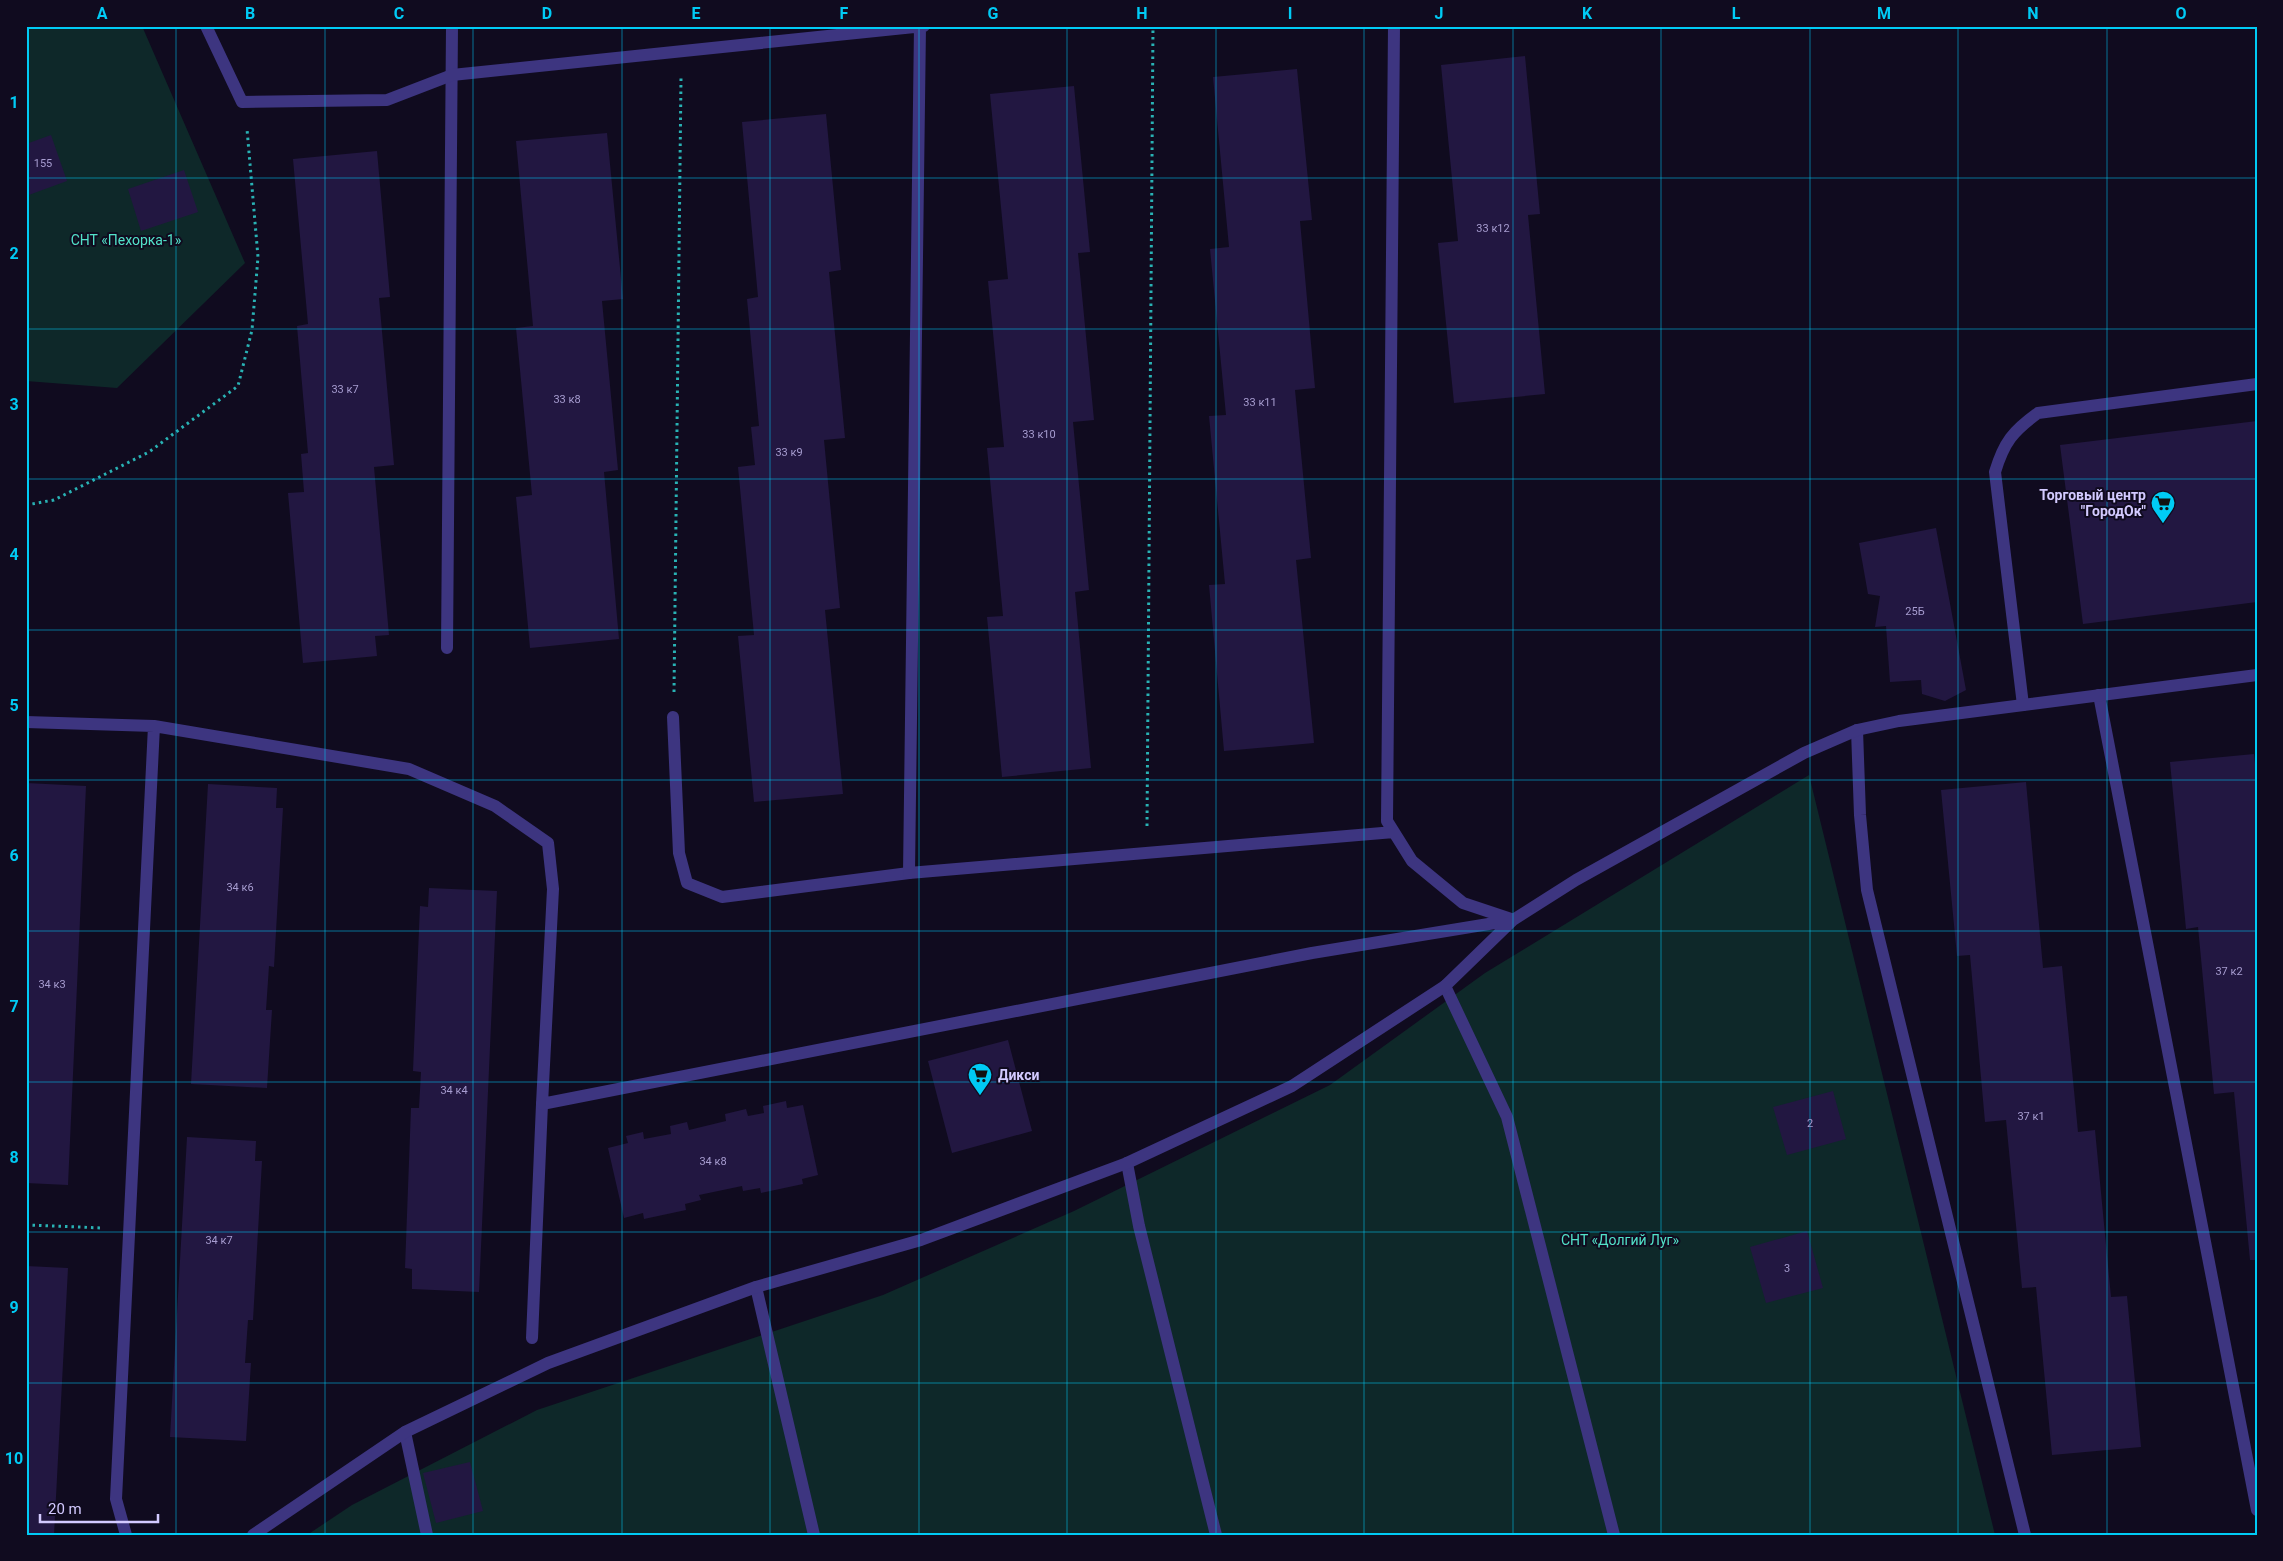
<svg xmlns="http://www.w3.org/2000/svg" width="2283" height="1561" viewBox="0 0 2283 1561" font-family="Roboto,sans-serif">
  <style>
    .green { fill: #0e2829 }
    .building { fill: #221741 }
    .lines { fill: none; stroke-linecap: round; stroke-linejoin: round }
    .path { stroke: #29b2b4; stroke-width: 3; stroke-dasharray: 2.5 4; stroke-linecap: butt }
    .service { stroke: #3d3580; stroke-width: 12 }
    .minor { stroke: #3d3580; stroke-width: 12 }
    .grid { fill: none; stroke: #00cbf5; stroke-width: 1; stroke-opacity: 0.55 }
    .labels { text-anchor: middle; stroke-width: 4; stroke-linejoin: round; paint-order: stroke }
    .number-label { font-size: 11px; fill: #a79dd0 }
    .park-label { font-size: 14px; fill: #52e2c9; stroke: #100b1f }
    .poi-label { font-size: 14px; font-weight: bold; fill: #d3caff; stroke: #100b1f; text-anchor: end }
    .neatline { fill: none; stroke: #00cbf5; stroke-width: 2 }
    .grid-label { font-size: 16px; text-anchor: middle; font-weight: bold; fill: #00cbf5 }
  </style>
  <rect width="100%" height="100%" fill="#100b1f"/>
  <path class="green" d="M26,26H142L245,263L117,388L26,381Z
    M1809,775L1995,1535H307L352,1505L537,1410L883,1295L1074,1211L1330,1085L1485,973Z"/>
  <path class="building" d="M1525,56L1540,214L1528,215L1545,394L1454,403L1438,243L1458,241L1441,65Z
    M1297,69L1312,220L1300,221L1315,388L1295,390L1311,558L1296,560L1314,743L1224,751L1209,585L1225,584L1209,416L1226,415L1210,249L1229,247L1213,77Z
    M1074,86L1090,252L1078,253L1094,420L1073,422L1089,590L1075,592L1091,768L1002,777L987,617L1003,616L987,448L1004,447L988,281L1008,279L990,94Z
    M826,114L841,270L829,272L845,438L824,440L840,608L825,610L843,794L754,802L738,636L754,635L738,467L755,465L751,427L759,426L747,299L758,297L742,122Z
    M607,133L623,299L602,301L618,470L604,472L619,639L530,648L516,497L532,495L516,328L533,326L516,141Z
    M51,135L67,181L26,196V144Z
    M377,151L390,297L379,298L394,465L374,467L389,635L375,636L377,656L303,663L288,493L304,492L301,454L308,453L297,326L308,324L293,159Z
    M184,170L198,212L141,231L128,189Z
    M2257,421V602L2083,624L2060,445Z
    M1936,528L1966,690L1945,701L1922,694L1921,680L1890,682L1886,626L1875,627L1880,596L1868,594L1859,543Z
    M2254,754L2257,782V1260H2250L2234,1092L2214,1094L2198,927L2186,929L2170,762Z
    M2026,782L2043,968L2062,966L2078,1132L2095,1130L2111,1297L2127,1296L2141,1447L2052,1455L2036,1287L2022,1288L2006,1120L1985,1122L1970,955L1957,956L1941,790Z
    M26,783L86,786L68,1185L26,1183Z
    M208,784L277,788L276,808H283L274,967L269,966L266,1010H272L267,1088L191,1084Z
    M429,888L497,891L479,1292L412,1289V1269L405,1268L411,1108H419L421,1072L413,1071L420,906L428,907Z
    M1008,1040L1032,1131L952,1153L928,1061Z
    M1833,1091L1846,1139L1787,1155L1773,1107Z
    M786,1101L787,1108L803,1105L818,1175L802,1179L803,1184L761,1193L760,1188L743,1191L742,1186L699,1195L701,1200L685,1204L686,1210L644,1219L643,1213L624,1218L608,1148L628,1143L626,1136L643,1132L644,1139L671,1134L670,1126L687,1122L689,1130L726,1121L725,1114L746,1109L748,1116L764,1113L763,1106Z
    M187,1137L256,1141L255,1161H262L253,1320H248L245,1363H251L246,1441L170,1437Z
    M1807,1231L1823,1288L1766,1303L1750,1247Z
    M26,1266L68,1268L54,1535H26Z
    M470,1462L483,1511L436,1523L423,1473Z"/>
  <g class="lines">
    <path class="path" d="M26,505L54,500L149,452L238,386L252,330L258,257L247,129
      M674,692L681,78
      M1147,826L1153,26
      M26,1225L103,1228"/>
    <path class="service" d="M447,648L452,26
      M2099,695L2257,1510
      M2023,705L1995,472C2004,442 2013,431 2038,413L2257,384
      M673,717L679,853L687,883L722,897L909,873
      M1857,730L1860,815L1867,890L2025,1535
      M1445,986L1507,1117L1614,1535
      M1127,1163L1139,1226L1216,1535
      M756,1287L814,1535
      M532,1338L542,1104
      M405,1432L427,1535"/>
    <path class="minor" d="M206,26L242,102L387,100L452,75L924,26
      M920,26L909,873L1394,832
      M1394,26L1387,821L1412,861L1463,903L1511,919
      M26,722L154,726L409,769L495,806L548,843L553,889L542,1104L1312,953L1513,920
      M126,1535L116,1499L154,726
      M253,1535L405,1432L548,1363L756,1287L921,1240L1127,1163L1292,1086L1445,986L1513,920L1576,880L1804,753L1857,730L1899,721L2257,675"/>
  </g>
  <path class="grid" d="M176,26V1535M325,26V1535M473,26V1535M622,26V1535M770,26V1535M919,26V1535M1067,26V1535M1216,26V1535M1364,26V1535M1513,26V1535M1661,26V1535M1810,26V1535M1958,26V1535M2107,26V1535M26,178H2257M26,329H2257M26,479H2257M26,630H2257M26,780H2257M26,931H2257M26,1082H2257M26,1232H2257M26,1383H2257"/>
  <defs>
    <symbol id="supermarket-pin" viewBox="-11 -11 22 30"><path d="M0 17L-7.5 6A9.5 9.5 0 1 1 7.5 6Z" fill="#00cbf5" stroke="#100b1f"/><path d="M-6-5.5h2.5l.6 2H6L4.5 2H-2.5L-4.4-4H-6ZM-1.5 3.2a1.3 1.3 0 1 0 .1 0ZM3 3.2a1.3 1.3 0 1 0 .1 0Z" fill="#111"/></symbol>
  </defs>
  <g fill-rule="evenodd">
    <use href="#supermarket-pin" x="2149" y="489" width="28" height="38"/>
    <use href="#supermarket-pin" x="966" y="1061" width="28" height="38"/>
  </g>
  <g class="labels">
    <g class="number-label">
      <text x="43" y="167">155</text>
      <text x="1493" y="232">33 к12</text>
      <text x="345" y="393">33 к7</text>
      <text x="567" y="403">33 к8</text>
      <text x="1260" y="406">33 к11</text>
      <text x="1039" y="438">33 к10</text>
      <text x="789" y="456">33 к9</text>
      <text x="1915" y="615">25Б</text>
      <text x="240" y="891">34 к6</text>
      <text x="2229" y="975">37 к2</text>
      <text x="52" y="988">34 к3</text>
      <text x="454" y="1094">34 к4</text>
      <text x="2031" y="1120">37 к1</text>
      <text x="1810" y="1127">2</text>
      <text x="713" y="1165">34 к8</text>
      <text x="219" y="1244">34 к7</text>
      <text x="1787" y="1272">3</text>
    </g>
    <g class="park-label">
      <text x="126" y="245">СНТ «Пехорка-1»</text>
      <text x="1620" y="1245">СНТ «Долгий Луг»</text>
    </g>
    <g class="poi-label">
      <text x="2146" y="500">Торговый центр<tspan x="2146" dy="16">"ГородОк"</tspan></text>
      <text x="998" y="1080" text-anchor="start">Дикси</text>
    </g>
  </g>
  <rect width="2283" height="1561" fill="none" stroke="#100b1f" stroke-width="55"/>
  <path d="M40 1514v8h118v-8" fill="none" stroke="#d3caff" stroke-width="2.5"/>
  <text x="48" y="1514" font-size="15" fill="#d3caff" stroke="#100b1f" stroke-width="4" paint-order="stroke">20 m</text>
  <rect x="28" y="28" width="2228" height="1506" class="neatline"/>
  <g class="grid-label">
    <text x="102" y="19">A</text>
    <text x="250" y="19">B</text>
    <text x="399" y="19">C</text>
    <text x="547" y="19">D</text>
    <text x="696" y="19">E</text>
    <text x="844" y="19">F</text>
    <text x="993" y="19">G</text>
    <text x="1142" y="19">H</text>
    <text x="1290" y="19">I</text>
    <text x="1439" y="19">J</text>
    <text x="1587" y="19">K</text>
    <text x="1736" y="19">L</text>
    <text x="1884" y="19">M</text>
    <text x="2033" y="19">N</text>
    <text x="2181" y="19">O</text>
    <text x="14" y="108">1</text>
    <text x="14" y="259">2</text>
    <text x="14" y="410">3</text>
    <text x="14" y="560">4</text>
    <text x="14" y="711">5</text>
    <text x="14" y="861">6</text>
    <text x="14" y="1012">7</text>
    <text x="14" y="1163">8</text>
    <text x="14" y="1313">9</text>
    <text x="14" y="1464">10</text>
  </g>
</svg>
